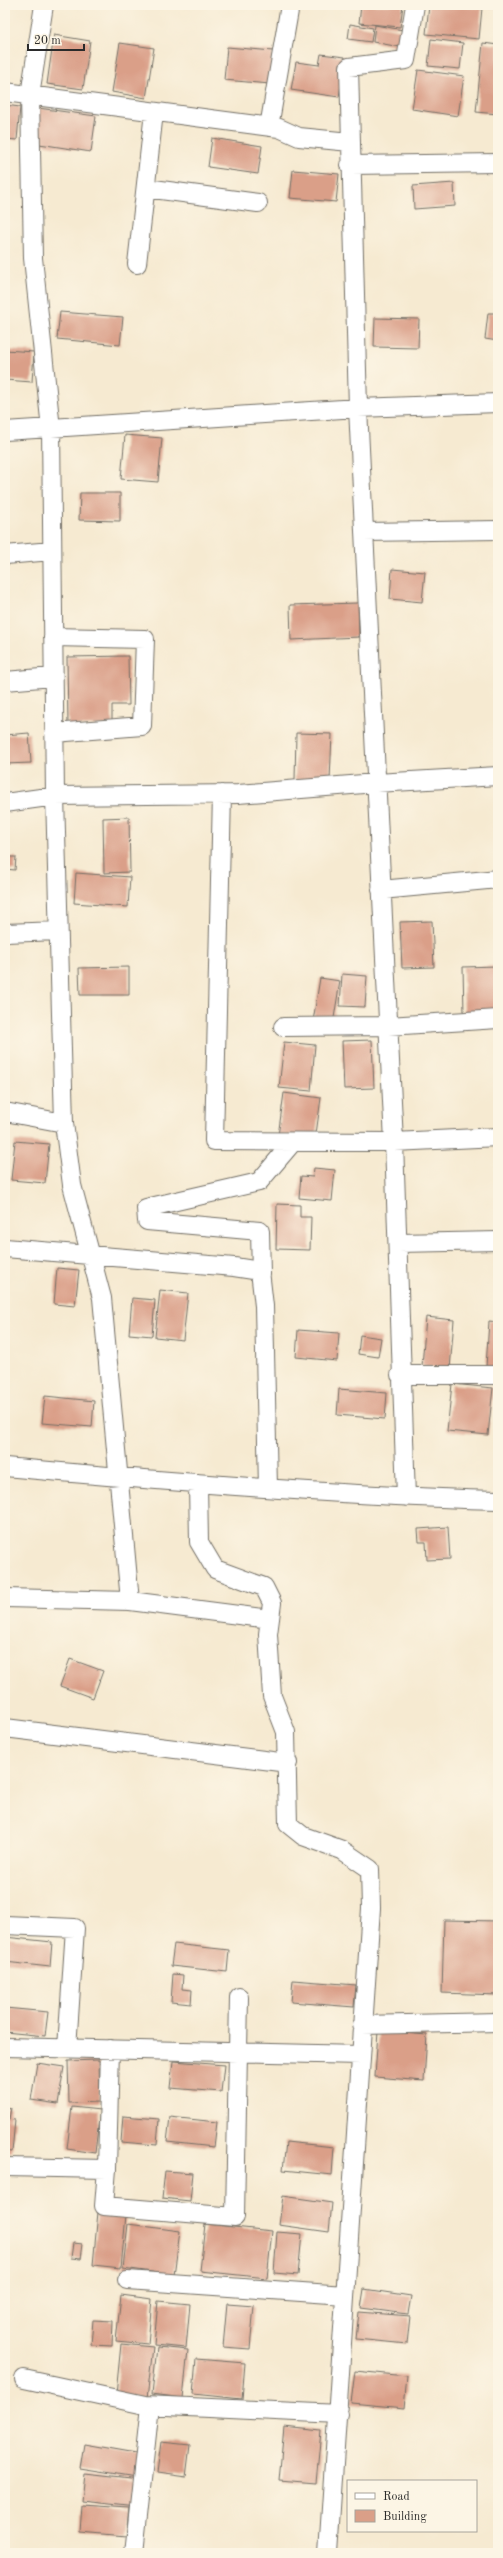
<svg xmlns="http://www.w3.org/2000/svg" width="503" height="2558" viewBox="0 0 503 2558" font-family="'Old Standard TT',serif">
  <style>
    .building { fill: #da9f88 }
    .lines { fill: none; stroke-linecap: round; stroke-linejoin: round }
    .minor-casing { stroke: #726e65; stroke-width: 20 }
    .minor { stroke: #fff; stroke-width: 18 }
  </style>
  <rect width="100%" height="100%" fill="#fcf5e5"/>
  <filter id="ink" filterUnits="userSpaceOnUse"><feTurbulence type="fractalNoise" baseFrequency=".025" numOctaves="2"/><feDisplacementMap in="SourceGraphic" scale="8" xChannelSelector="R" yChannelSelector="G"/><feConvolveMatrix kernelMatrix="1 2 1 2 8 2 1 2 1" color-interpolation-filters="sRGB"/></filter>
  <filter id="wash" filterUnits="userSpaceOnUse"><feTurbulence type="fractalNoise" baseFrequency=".012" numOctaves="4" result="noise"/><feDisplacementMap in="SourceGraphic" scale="16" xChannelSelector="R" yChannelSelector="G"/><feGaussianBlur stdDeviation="0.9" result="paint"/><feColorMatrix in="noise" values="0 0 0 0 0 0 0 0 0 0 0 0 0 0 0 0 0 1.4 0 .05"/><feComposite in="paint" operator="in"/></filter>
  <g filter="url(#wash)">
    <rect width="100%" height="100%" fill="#f6ead1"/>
    <g id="blocks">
      <path class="building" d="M361,5H403L400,27L359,23Z
        M429,5L482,8L479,39L426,34Z
        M484,5H498V8L484,7Z
        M350,24L373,28L371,42L348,39Z
        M375,25L403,30L400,47L373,42Z
        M54,35L90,41L83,89L47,84Z
        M431,39L463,43L460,69L428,66Z
        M120,43L154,48L146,98L112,92Z
        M483,43L498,45V114L476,112Z
        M227,47L273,51L270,84L224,80Z
        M321,54L345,57L339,97L291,90L296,62L319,65Z
        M418,70L464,76L458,116L412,109Z
        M5,105L20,107L17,140L5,139Z
        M38,108L96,116L91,152L33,143Z
        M212,138L262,146L258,174L208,167Z
        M293,170L339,174L336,202L290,198Z
        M454,183L455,206L414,209L413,186Z
        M60,312L123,317L120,345L57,339Z
        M488,313H498V341L485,339Z
        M375,318L419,319L418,348L374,347Z
        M5,350L34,352L32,382L5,380Z
        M125,435L162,438L158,482L121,479Z
        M80,493H120V521L79,520Z
        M392,569L425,572L422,602L390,599Z
        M358,603L359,637L291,640L290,605Z
        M128,656L129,705H112V725L68,726L67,657Z
        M29,733L31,763L5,764V735Z
        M296,733L332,734L330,780H295Z
        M129,817L130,872L104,873L103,818Z
        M5,857H16L15,870L5,869Z
        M76,873L130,877L128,907L74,903Z
        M432,921L434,967L402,968L400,922Z
        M497,966L498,1012L464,1013L463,967Z
        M129,967V995H80L79,968Z
        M342,974L367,976L365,1007L340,1006Z
        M320,978L340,981L333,1024L313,1021Z
        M372,1040L374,1088L344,1089L342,1041Z
        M284,1042L315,1045L311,1091L279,1088Z
        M284,1093L321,1098L316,1134L278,1136Z
        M15,1141L49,1144L45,1183L11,1180Z
        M314,1168L335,1170L332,1201L299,1198L301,1176L313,1177Z
        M277,1204L300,1205V1217H311L310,1250L276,1249Z
        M57,1268L79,1270L75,1306L54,1304Z
        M160,1290L188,1293L183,1340L155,1337Z
        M132,1298L155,1300L152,1336L129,1334Z
        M426,1317L454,1320L450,1369L422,1366Z
        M489,1321L498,1322V1368L486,1367Z
        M298,1330L339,1333L337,1361L296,1357Z
        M360,1335L381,1338L378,1357L358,1354Z
        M452,1384L493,1388L488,1435L447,1431Z
        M339,1389L387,1393L385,1419L337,1415Z
        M45,1396L94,1401L92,1427L42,1423Z
        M448,1527L450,1559L427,1560L426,1542H419L418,1529Z
        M70,1659L103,1671L93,1698L60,1686Z
        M444,1920L498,1921V1995L442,1993Z
        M5,1937L52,1942L50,1967L5,1962Z
        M174,1944L229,1950L227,1972L171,1966Z
        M173,1974L183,1975L182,1989L192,1990L191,2004L171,2002Z
        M293,1980L356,1985L354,2007L291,2002Z
        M5,2008L48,2012L45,2036L5,2032Z
        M378,2031L427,2035L424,2081L375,2077Z
        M99,2060L100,2102L69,2103L68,2061Z
        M173,2061L224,2065L221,2092L170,2088Z
        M37,2063L64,2067L58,2104L31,2100Z
        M5,2107L11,2108L9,2119L5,2118Z
        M72,2107L100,2110L95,2153L67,2149Z
        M123,2116L159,2119L157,2145L121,2142Z
        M170,2117L217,2122L214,2147L167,2142Z
        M5,2119L15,2120L12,2152L5,2151Z
        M286,2142L334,2147L332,2175L283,2170Z
        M165,2171L193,2173L190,2201L162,2198Z
        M283,2196L332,2203L329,2232L279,2225Z
        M98,2212L126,2215L121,2268L93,2265Z
        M128,2224L180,2231L174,2275L123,2268Z
        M205,2224L272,2231L267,2278L200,2271Z
        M277,2232L302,2234L298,2275L274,2273Z
        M73,2243L83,2244L81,2259L71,2258Z
        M364,2289L411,2296L408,2314L361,2308Z
        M121,2295L152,2299L148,2344L116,2341Z
        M158,2301L190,2304L186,2348L154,2345Z
        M227,2304L254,2306L250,2349L223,2347Z
        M359,2312L410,2316L407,2344L356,2339Z
        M93,2320L113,2321L112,2346L91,2345Z
        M121,2344L153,2347L147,2398L116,2394Z
        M157,2347L188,2350L183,2398L152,2394Z
        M196,2359L245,2363L242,2399L193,2394Z
        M355,2371L407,2376L404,2408L351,2403Z
        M284,2427L321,2431L316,2483L279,2480Z
        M161,2442L190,2445L186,2477L157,2473Z
        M84,2444L141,2454L137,2477L80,2468Z
        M85,2473L140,2479L137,2507L82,2501Z
        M82,2505L129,2508L126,2536L80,2532Z"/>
    </g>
  </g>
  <g filter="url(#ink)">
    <use href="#blocks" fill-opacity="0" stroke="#726e65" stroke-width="1"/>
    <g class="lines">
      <defs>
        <path id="minor" d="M44,5L30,95L33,258L51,429L55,796L64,1123L72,1185L102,1298L130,1601
          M5,92L279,128L299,137L350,142
          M269,127L290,5
          M350,165L498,163
          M146,188L258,203
          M137,264L154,112
          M5,431L358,408L498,403
          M364,532L498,530
          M5,555L52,551
          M53,637L145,639L142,726L54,733
          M5,681L53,677
          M222,794L214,1141L394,1142L498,1137
          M5,803L55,796L238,794L376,783L498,776
          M381,890L498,879
          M5,933L58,931
          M283,1027L388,1026L498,1019
          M5,1112L64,1123
          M398,1243L498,1241
          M5,1248L234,1267L260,1271L264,1306L268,1488
          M261,1275L260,1231L147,1221L146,1208L259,1182L293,1142
          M400,1375H498
          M5,1467C169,1482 333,1495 498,1500
          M198,1483L199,1542L215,1569L264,1587L272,1603L268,1634L272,1696L286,1732L288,1824L303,1836L342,1850L370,1869L371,1908L328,2553
          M406,1497L394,1142L358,408L349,67L406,60L415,5
          M5,1598L130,1601L270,1619
          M5,1728L288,1763
          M5,1925L75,1928L67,2048
          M362,2025L498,2022
          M5,2047L361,2055
          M5,2167L107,2169L104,2206L235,2217L239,1997
          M107,2169L110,2049
          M127,2280L345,2295
          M24,2379L145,2405L339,2414
          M134,2553L150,2406"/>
      </defs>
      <use href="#minor" class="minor-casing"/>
      <use href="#minor" class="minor"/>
    </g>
  </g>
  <rect width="503" height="2558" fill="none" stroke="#fcf5e5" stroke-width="20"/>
  <rect x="347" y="2480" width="130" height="52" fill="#fcf5e5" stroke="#a8a49b"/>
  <rect x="355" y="2493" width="20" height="6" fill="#ffffff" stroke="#a8a49b"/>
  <text x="383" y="2500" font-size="12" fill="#2b2b2b">Road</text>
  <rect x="355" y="2510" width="20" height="12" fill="#da9f88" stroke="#a8a49b"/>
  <text x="383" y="2520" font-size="12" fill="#2b2b2b">Building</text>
  <path d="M28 44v6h56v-6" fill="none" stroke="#2b2b2b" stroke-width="2"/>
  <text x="34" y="44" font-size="12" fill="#2b2b2b" stroke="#fcf5e5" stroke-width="3" paint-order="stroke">20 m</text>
</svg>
